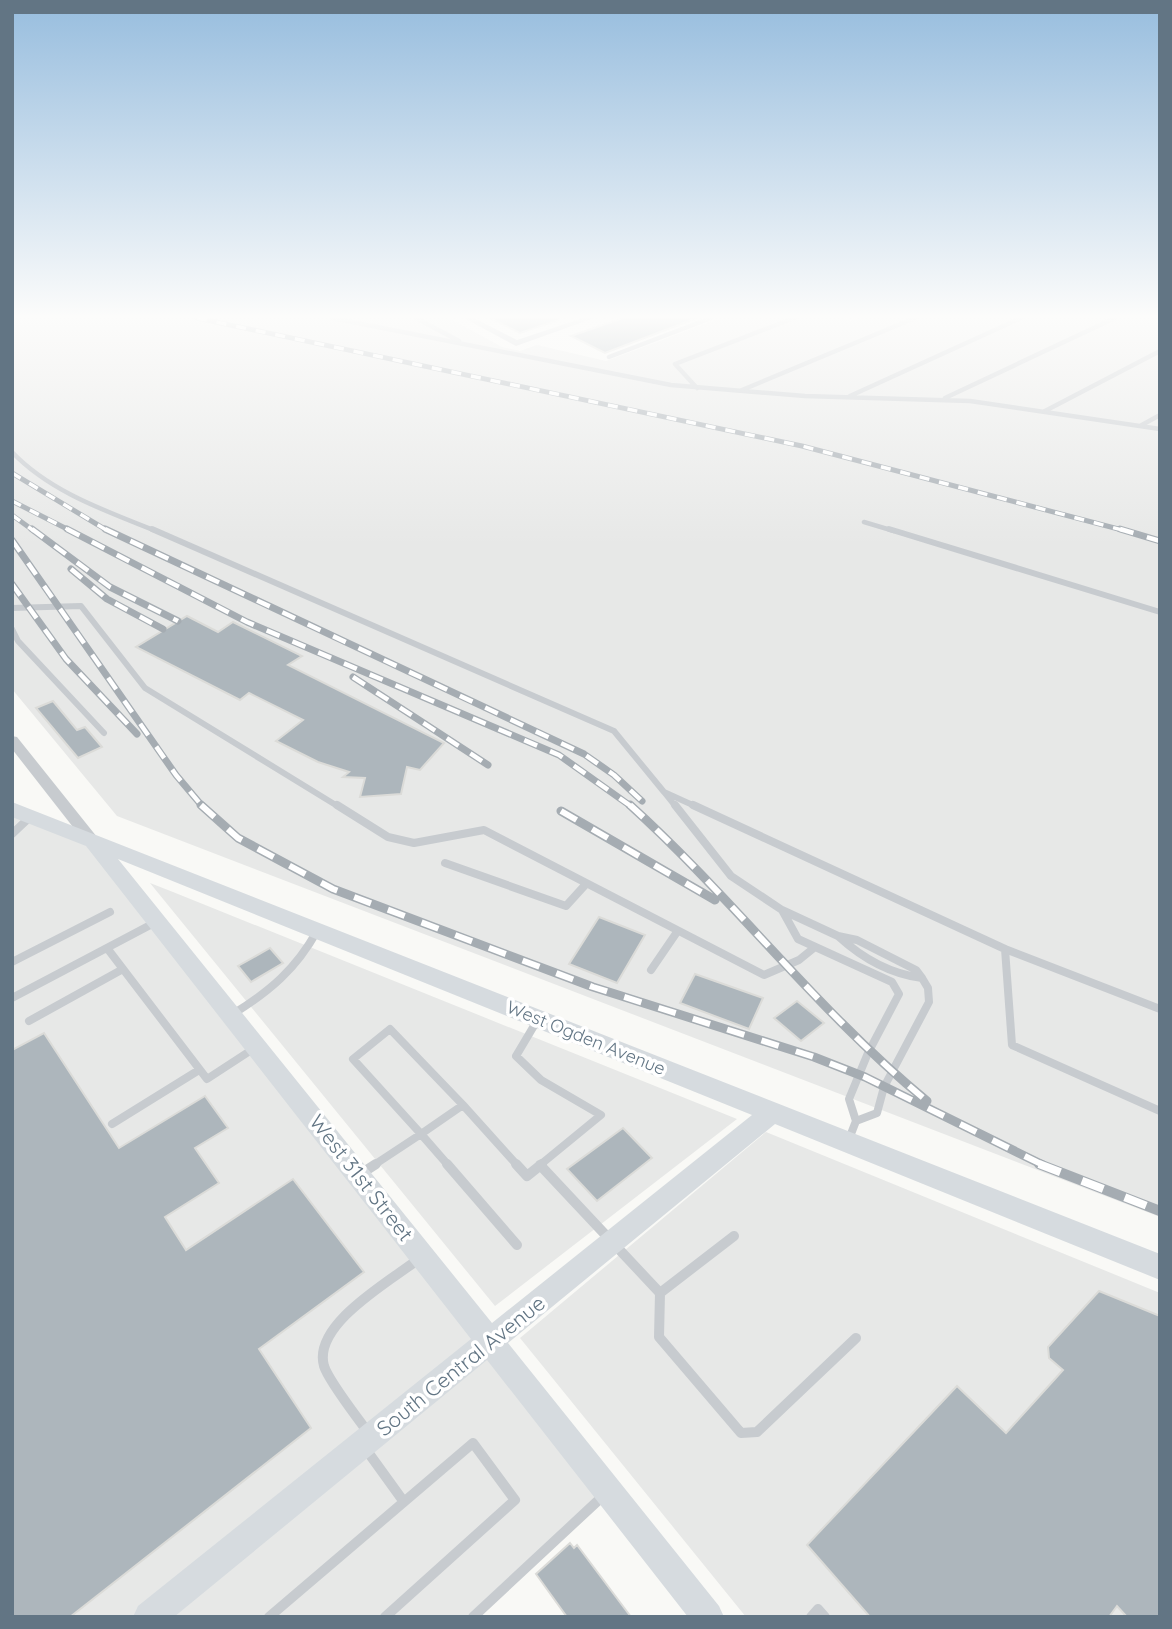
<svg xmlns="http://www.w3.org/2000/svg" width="1172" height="1629" viewBox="0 0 1172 1629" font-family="Quicksand,sans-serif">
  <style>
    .built { fill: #e7e8e7 }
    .building { fill: #adb6bc; stroke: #dbdbd8; stroke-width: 2 }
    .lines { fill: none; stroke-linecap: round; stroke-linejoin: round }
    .lane-far3 { stroke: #c7cbcf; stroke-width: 4.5 }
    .lane-far2 { stroke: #c7cbcf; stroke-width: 6 }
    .lane-far1 { stroke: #c7cbcf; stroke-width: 8 }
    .lane { stroke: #c7cbcf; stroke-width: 10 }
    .street { fill: #c7cbcf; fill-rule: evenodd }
    .secondary { fill: #d6dbdf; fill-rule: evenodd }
    .rail-far3-casing { stroke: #a5acb2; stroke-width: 5 }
    .rail-far2-casing { stroke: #a5acb2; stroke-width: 7 }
    .rail-far1-casing { stroke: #a5acb2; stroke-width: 9 }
    .rail-casing { stroke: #a5acb2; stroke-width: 10 }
    .rail-far3 { stroke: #fff; stroke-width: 3.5; stroke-dasharray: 10; stroke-linecap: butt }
    .rail-far2 { stroke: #fff; stroke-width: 4.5; stroke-dasharray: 14; stroke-linecap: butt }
    .rail-far1 { stroke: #fff; stroke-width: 6; stroke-dasharray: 18; stroke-linecap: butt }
    .rail { stroke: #fff; stroke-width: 8; stroke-dasharray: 23; stroke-linecap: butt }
    .labels { text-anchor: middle; stroke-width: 7; stroke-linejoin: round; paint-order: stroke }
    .street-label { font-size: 18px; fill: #627584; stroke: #fff }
    .near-street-label { font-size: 21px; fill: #627584; stroke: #fff }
  </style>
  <rect width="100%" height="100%" fill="#f9f9f6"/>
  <path class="built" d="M12,318H449L502,347L520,351L537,345L606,361L721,318H842L851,321L859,318H1160V1217L117,816L12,689Z
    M12,812L90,843L602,1491L466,1617H12Z
    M150,883L173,892L737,1119L495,1306Z
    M766,1132L1160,1293V1617H746L520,1338Z"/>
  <path class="building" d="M490,318H558L559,320L520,333Z
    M623,318H697L605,353L571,336Z
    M187,616L218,632L233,622L302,656L288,665L444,743L420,770L407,767L401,794L360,797L365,778L343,777L349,772L318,762L276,741L303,720L249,693L240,700L136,647Z
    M53,701L77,730L85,727L102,747L78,758L36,708Z
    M599,917L645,935L617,983L569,964Z
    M270,948L283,963L251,982L238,966Z
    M695,974L763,998L749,1029L680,1003Z
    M797,1001L824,1023L801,1041L774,1018Z
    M44,1033L119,1148L205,1096L228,1128L195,1148L219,1183L165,1217L186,1250L293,1179L364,1272L259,1349L311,1428L70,1617H12V1050Z
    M623,1128L652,1158L597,1201L567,1169Z
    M1099,1291L1160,1316V1617H1127L1117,1606L1109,1617H870L807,1545L957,1386L1006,1433L1063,1370L1049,1358L1048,1347Z
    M570,1543L574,1548L577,1545L631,1617H567L536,1574Z"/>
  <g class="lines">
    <path class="lane-far3" d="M332,318L671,385L805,396L970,401L1160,429
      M416,318L459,341
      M609,357L711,318
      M697,388L675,364L794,318
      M742,390L915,318
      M850,396L1021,318
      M945,398L1115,318
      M1045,411L1160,351
      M1140,426L1160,415
      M12,452C50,492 106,511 156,531
      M864,522L894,531"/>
    <path class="lane-far2" d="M152,529L614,731L664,792
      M889,529L1160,612
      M12,608L81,606L145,688L339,807
      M12,629L18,641L104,733
      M676,807L664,792L697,807"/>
    <path class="lane-far1" d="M337,805L388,837L414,843L484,830L764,975L799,960L815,947
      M675,805L731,876L782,910
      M693,805L1005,949L1160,1009
      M12,834L30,817
      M445,863L566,906L586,884
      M838,936L782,910L798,939L892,982L899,994L868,1053L849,1099L856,1121
      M838,936L857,940L916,970L922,978C890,974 862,958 838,936Z
      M107,948L207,1079L253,1049
      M1005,949L1012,1045L1160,1111
      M12,962L110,912
      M651,970L677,932
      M12,998L156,922
      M233,1014C270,991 296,969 317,931
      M538,1019L516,1056L541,1080L601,1115L540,1165
      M29,1021L123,969
      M112,1124L199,1070
      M849,1139L856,1121L877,1113L884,1087L929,1002L928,988L922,978
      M374,1165L421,1134L353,1059L390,1029L463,1105
      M448,1165L421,1134L463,1105L517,1165"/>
    <path class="lane" d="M447,1164L517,1245
      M516,1164L527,1176L542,1164
      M540,1165L660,1293L659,1337L741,1433L757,1432L856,1338
      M362,1173L376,1164
      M660,1293L734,1236
      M369,1434C358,1418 329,1382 324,1366C312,1324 392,1280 420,1258
      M365,1448L404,1502
      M269,1617L473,1443L515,1500L385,1617
      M473,1617L603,1496
      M811,1617L818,1609L825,1617"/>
    <path class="street" d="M464,318H474L517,340L583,318H594L516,346Z
      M12,736L17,737L97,837L99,841L97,845H87L12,749Z"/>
    <path class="secondary" d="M12,802L1160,1254V1280L775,1124L508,1343L719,1606L724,1617H688L487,1360L174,1617H133L138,1606L471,1339L86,846L12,817ZM118,859L752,1115L492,1323Z"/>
    <defs>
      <path id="rail-far3" d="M197,318L802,446L1126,531
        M12,473L108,531
        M12,501L71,531
        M12,515L34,531"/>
      <path id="rail-far2" d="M32,529L110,587L178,621
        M67,529L247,622L559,755L632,807
        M105,529L584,754L614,775L642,801
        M1120,529L1160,541
        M12,540L176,775L203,807
        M71,569L107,599L163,629
        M12,584L66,659L137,734
        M353,677L488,765"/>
      <path id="rail-far1" d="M201,805L238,838L333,889L593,987L814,1057L865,1077L1043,1165
        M630,805C734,899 818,1012 927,1101
        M561,811L715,900"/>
      <path id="rail" d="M1039,1164L1160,1211"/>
    </defs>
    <use href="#rail-far3" class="rail-far3-casing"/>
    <use href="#rail-far2" class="rail-far2-casing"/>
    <use href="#rail-far1" class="rail-far1-casing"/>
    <use href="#rail" class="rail-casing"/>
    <use href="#rail-far3" class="rail-far3"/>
    <use href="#rail-far2" class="rail-far2"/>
    <use href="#rail-far1" class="rail-far1"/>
    <use href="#rail" class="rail"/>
  </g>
  <linearGradient id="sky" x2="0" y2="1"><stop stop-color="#97bdde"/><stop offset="0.58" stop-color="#fcfcfb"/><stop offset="1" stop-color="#fcfcfb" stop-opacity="0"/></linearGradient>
  <rect width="1172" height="546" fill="url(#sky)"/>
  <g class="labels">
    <g class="street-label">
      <text transform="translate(586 1038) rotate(22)" y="6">West Ogden Avenue</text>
    </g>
    <g class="near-street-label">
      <text transform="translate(361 1178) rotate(52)" y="7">West 31st Street</text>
      <text transform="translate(461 1366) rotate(-39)" y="7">South Central Avenue</text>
    </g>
  </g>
  <rect width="1172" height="1629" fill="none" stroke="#627584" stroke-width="28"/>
</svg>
